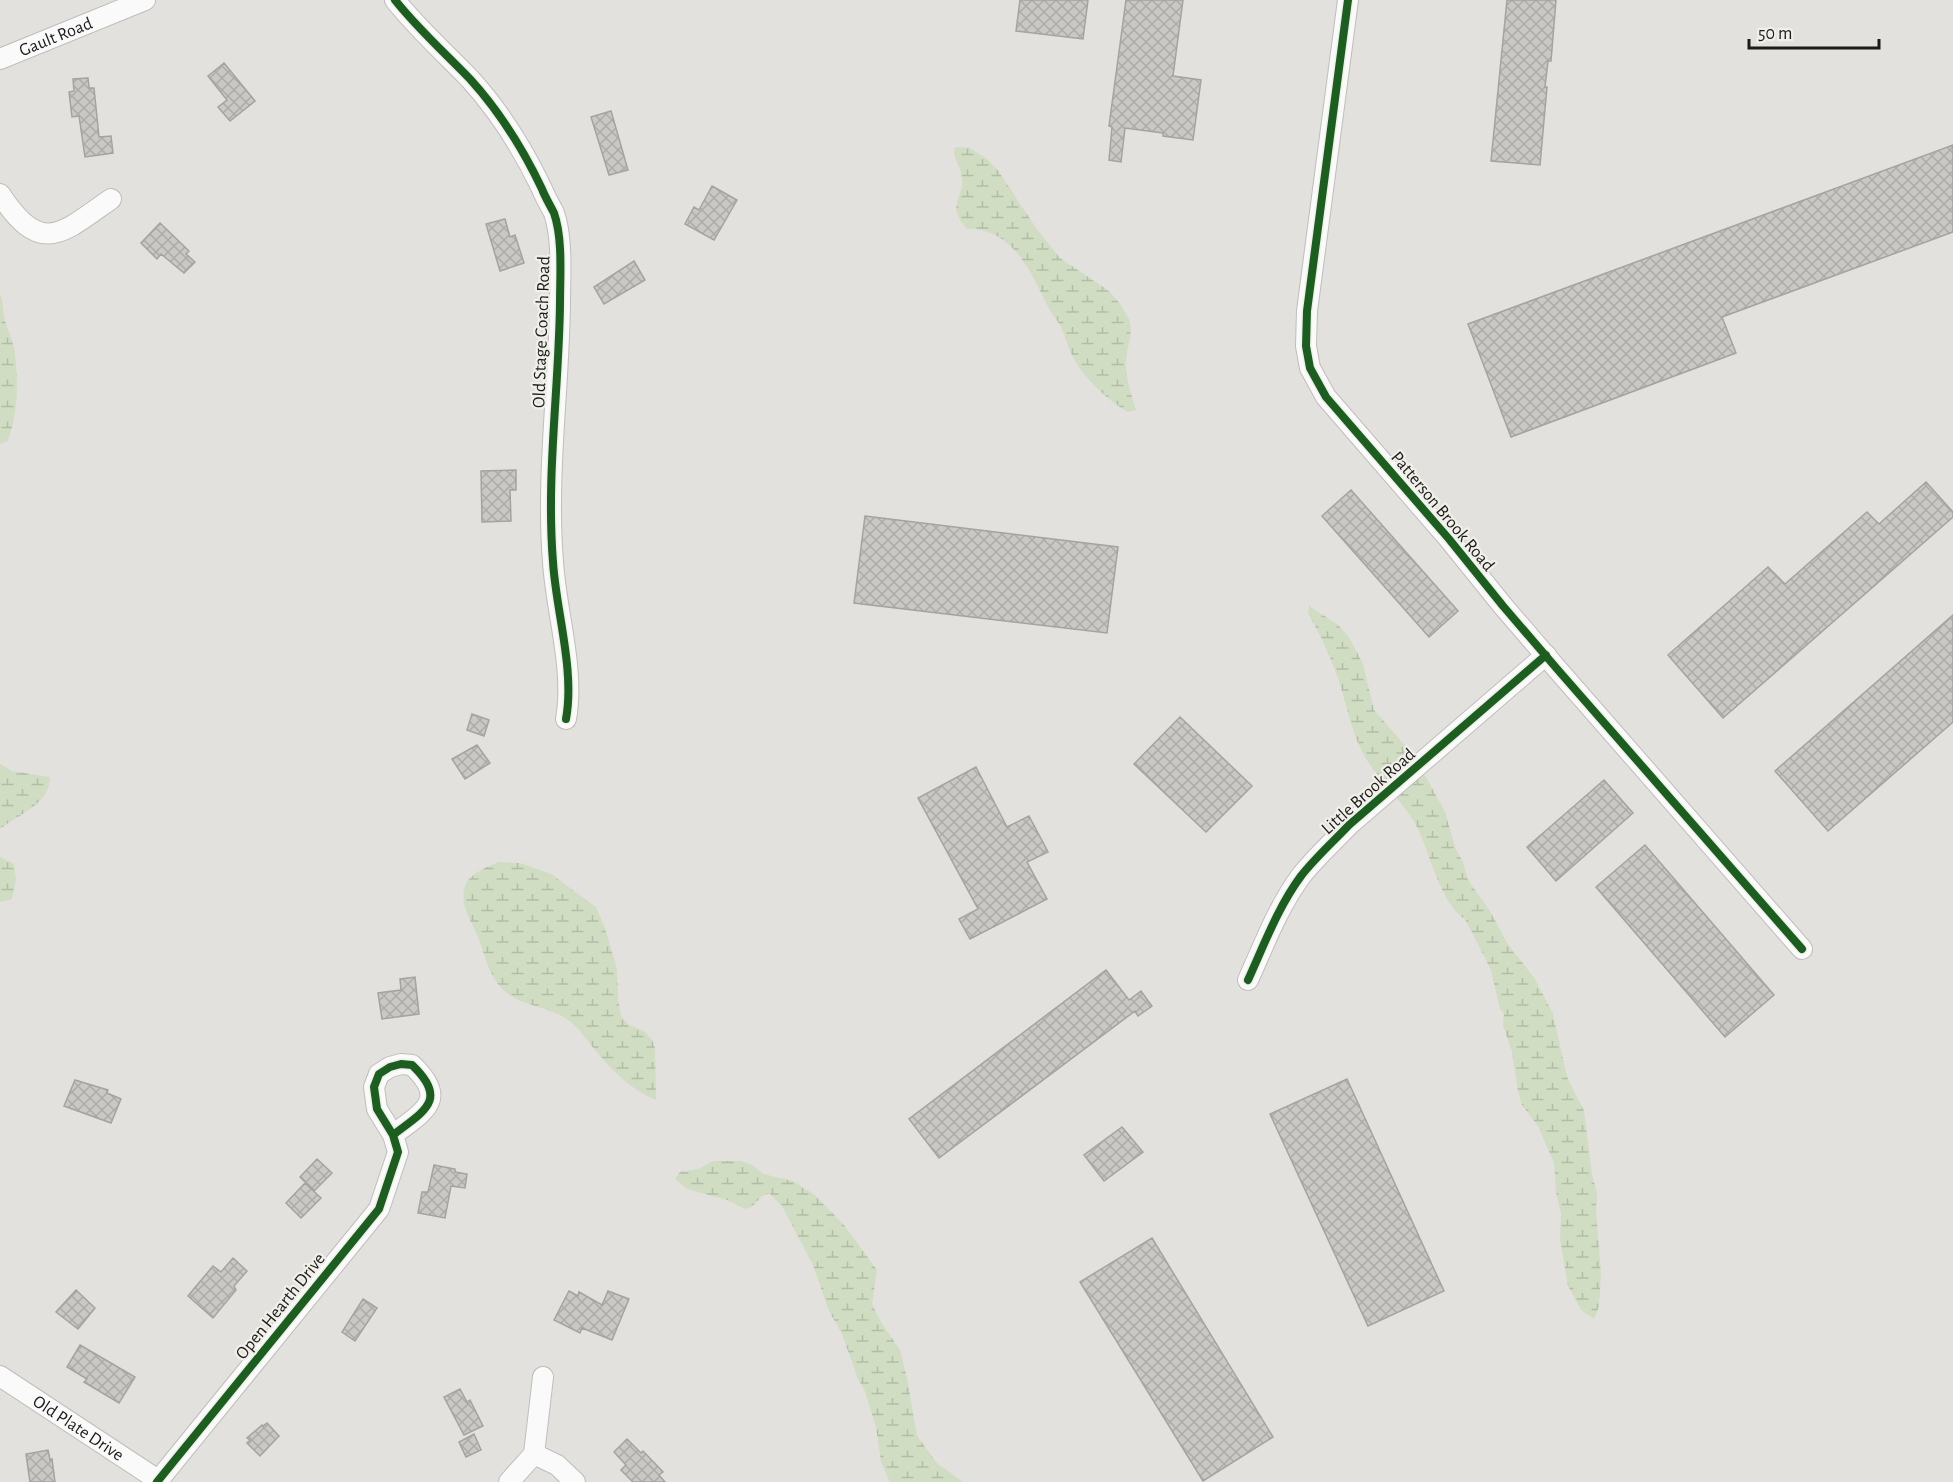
<svg xmlns="http://www.w3.org/2000/svg" width="1953" height="1482" viewBox="0 0 1953 1482" font-family="'Alegreya Sans',sans-serif">
  <style>
    .wetland { fill: url(#wetland-marsh) }
    .building { fill: url(#building-cross-hatch); stroke: #a4a3a0; stroke-width: 1.5 }
    .lines { fill: none; stroke-linecap: round; stroke-linejoin: round }
    .minor-casing { stroke: #bfbebb; stroke-width: 22 }
    .minor { stroke: #fbfafa; stroke-width: 20 }
    .cycleway-casing { stroke: #f0efe9; stroke-width: 11 }
    .cycleway { stroke: #1b5e20; stroke-width: 8 }
    .labels { text-anchor: middle; stroke-width: 4.5; stroke-linejoin: round; paint-order: stroke }
    .street-label { font-size: 18px; fill: #1b1b19; stroke: #f0efe9 }
  </style>
  <defs>
    <pattern id="wetland-marsh" width="20" height="14" patternUnits="userSpaceOnUse" patternTransform="scale(1.5)"><rect width="20" height="14" fill="#d0ddc2"/><path d="M1 5h8M5 5V1M11 12h8M15 12V8" fill="none" stroke="#b2bda6"/></pattern>
    <pattern id="building-cross-hatch" width="8" height="8" patternUnits="userSpaceOnUse" patternTransform="scale(1.5)"><rect width="8" height="8" fill="#c9c8c5"/><path d="M0 0l8 8M0 8l8-8" fill="none" stroke="#acaba9"/></pattern>
  </defs>
  <rect width="100%" height="100%" fill="#e2e1dd"/>
  <path class="wetland" d="M957,147L970,148L987,159L997,169L1036,228L1060,258L1109,291L1121,305C1123,311 1128,315 1130,322C1133,334 1127,347 1126,359C1125,377 1131,393 1136,410L1128,412C1110,402 1085,379 1075,361C1069,351 1066,338 1061,327C1057,319 1050,312 1046,303C1033,276 1017,240 985,231C980,229 973,229 967,229C945,204 964,200 962,178C961,166 954,161 954,149Z
    M0,294C3,302 3,312 5,321C8,330 12,339 14,348C19,378 18,412 8,441L0,444Z
    M1309,606L1337,624L1349,637L1363,664L1374,710L1408,749L1419,764L1420,769L1426,777L1445,812L1455,847L1463,862L1468,880L1490,911L1507,943L1535,979L1553,1014L1567,1077L1584,1111L1592,1175L1597,1193L1596,1211L1601,1274L1599,1306L1594,1319L1581,1310L1568,1286L1560,1239L1561,1214L1556,1192L1554,1163L1538,1126L1522,1105L1518,1092L1512,1052L1503,1025L1504,1014L1500,1009L1491,970L1465,919C1442,906 1430,855 1419,831C1404,799 1373,778 1359,745C1351,727 1347,708 1341,688C1334,663 1321,637 1308,613Z
    M0,764L12,771L50,777C50,804 18,815 0,829Z
    M0,857L14,864L16,880L12,899L0,902Z
    M498,862L520,863L551,874L596,907L605,928L617,969L618,998L621,1016L629,1025L644,1031L652,1040L655,1048L656,1100C629,1089 610,1068 591,1045C585,1038 580,1030 573,1024C556,1008 531,1008 511,996C489,981 487,960 478,937C471,920 459,905 465,886C470,873 486,868 498,862Z
    M713,1161H741L752,1165L763,1174L793,1181L815,1195L844,1225L877,1270L872,1304L881,1322L900,1350L907,1378L917,1436L937,1463L963,1482H890L881,1462L876,1427L864,1389L858,1379L842,1334L829,1311L813,1265L782,1206L769,1193L761,1197L752,1207L745,1209L727,1200L687,1189L675,1179L680,1172L698,1169Z"/>
  <path class="building" d="M1020,0H1088L1083,39L1016,31Z
    M1126,0H1183L1173,76L1201,80L1193,140L1163,136V133L1125,128L1121,162L1109,160L1112,127L1109,126Z
    M1507,0H1556L1551,61H1548L1545,87H1547L1540,165L1491,161Z
    M224,63L255,101L230,121L218,107L227,100L208,76Z
    M88,78L89,88H94L99,137L111,136L113,153L85,157L79,116L72,117L69,92L74,91L73,79Z
    M611,111L628,170L609,175L591,117Z
    M1953,145V232L1722,317L1736,353L1511,437L1468,324Z
    M712,186L737,200L714,240L685,224L694,207L699,210Z
    M505,219L510,237L515,235L524,263L500,271L486,224Z
    M160,223L189,251L186,254L195,262L184,273L161,254L157,259L141,243Z
    M634,261L645,280L604,304L594,287Z
    M516,470V490H510L511,521L482,522L481,471Z
    M1926,482L1953,512V517L1723,718L1668,655L1768,567L1785,584L1867,512L1879,524Z
    M1351,490L1458,611L1429,637L1322,516Z
    M865,516L1118,547L1107,633L854,603Z
    M1953,615V722L1828,831L1775,771Z
    M472,714L489,720L484,736L467,730Z
    M1180,717L1252,786L1206,832L1134,764Z
    M477,745L490,763L465,779L452,759Z
    M976,767L1007,827L1029,816L1048,852L1027,862L1047,899L970,939L959,919L978,909L918,798Z
    M1604,780L1633,813L1556,881L1527,847Z
    M1645,845L1774,995L1725,1037L1596,887Z
    M1106,970L1129,1000L1141,991L1152,1006L1138,1016L1135,1011L939,1158L909,1119Z
    M415,977L419,1014L382,1019L378,993L401,990L400,979Z
    M1347,1079L1444,1291L1368,1326L1270,1114Z
    M75,1080L108,1090L107,1093L121,1099L111,1123L64,1106Z
    M1122,1127L1143,1152L1104,1181L1084,1155Z
    M317,1159L332,1173L314,1191L300,1177Z
    M434,1165L455,1169V1172L467,1174L465,1188L451,1186L445,1218L418,1213L422,1192H428Z
    M305,1183L321,1198L301,1218L286,1203Z
    M1152,1238L1273,1437L1203,1481L1080,1282Z
    M233,1258L247,1271L234,1286L236,1290L213,1318L188,1296L213,1266L221,1272Z
    M76,1290L95,1308L78,1329L56,1312Z
    M569,1291L578,1296L579,1292L602,1305L608,1291L629,1299L612,1340L582,1328L580,1333L554,1320Z
    M363,1299L377,1308L355,1341L342,1332Z
    M80,1345L135,1377L119,1403L84,1382L87,1379L67,1367Z
    M460,1389L467,1402L470,1400L483,1426L464,1435L444,1397Z
    M267,1423L279,1436L260,1456L247,1443L250,1440L247,1438L262,1425L263,1426Z
    M474,1434L481,1450L466,1457L459,1442Z
    M627,1439L641,1453L643,1451L663,1472L659,1475L665,1482H633L621,1470L626,1465L614,1452Z
    M48,1450L50,1460L52,1459L55,1482H30L26,1454Z"/>
  <g class="lines">
    <defs>
      <g id="minor">
        <path d="M395,0C418,29 445,53 470,79C500,112 523,149 542,189C545,197 550,205 554,213C563,239 560,276 560,303C559,389 546,475 553,562C556,611 575,670 566,719"/>
        <path d="M1348,0L1307,311L1306,346L1310,368L1326,397L1449,539L1503,606L1558,670L1802,949"/>
        <path id="s1" d="M0,59L145,0"/>
        <path d="M0,194C41,257 61,234 111,199"/>
        <path d="M1248,980C1264,945 1278,907 1301,876C1315,858 1333,842 1349,825L1546,655"/>
        <path id="s2" d="M0,1376L158,1480"/>
        <path d="M534,1454L557,1465L575,1482"/>
        <path d="M157,1482L379,1209L398,1152L393,1135L377,1109L374,1087L379,1074L390,1067L401,1064L412,1065C449,1100 424,1111 393,1135"/>
        <path d="M509,1482L534,1454L543,1377"/>
      </g>
    </defs>
    <use href="#minor" class="minor-casing"/>
    <use href="#minor" class="minor"/>
    <defs>
      <path id="cycleway" d="M395,0C418,29 445,53 470,79C500,112 523,149 542,189C545,197 550,205 554,213C563,239 560,276 560,303C559,389 546,475 553,562C556,611 575,670 566,719
        M1348,0L1307,311L1306,346L1310,368L1326,397L1449,539L1503,606L1558,670L1802,949
        M1248,980C1264,945 1278,907 1301,876C1315,858 1333,842 1349,825L1546,655
        M157,1482L379,1209L398,1152L393,1135L377,1109L374,1087L379,1074L390,1067L401,1064L412,1065C449,1100 424,1111 393,1135"/>
    </defs>
    <use href="#cycleway" class="cycleway-casing"/>
    <use href="#cycleway" class="cycleway"/>
  </g>
  <g class="labels">
    <g class="street-label">
      <text dy="6" stroke="none"><textPath href="#s1" startOffset="60">Gault Road</textPath></text>
      <text transform="translate(541 332) rotate(-88)" y="6">Old Stage Coach Road</text>
      <text transform="translate(1443 511) rotate(50)" y="6">Patterson Brook Road</text>
      <text transform="translate(1368 791) rotate(-42)" y="6">Little Brook Road</text>
      <text transform="translate(280 1306) rotate(-51)" y="6">Open Hearth Drive</text>
      <text dy="6" stroke="none"><textPath href="#s2" startOffset="94">Old Plate Drive</textPath></text>
    </g>
  </g>
  <path d="M1749 39v9h130v-9" fill="none" stroke="#1b1b19" stroke-width="3"/>
  <text x="1758" y="39" font-size="18" fill="#1b1b19" stroke="#f0efe9" stroke-width="4.5" paint-order="stroke">50 m</text>
</svg>
